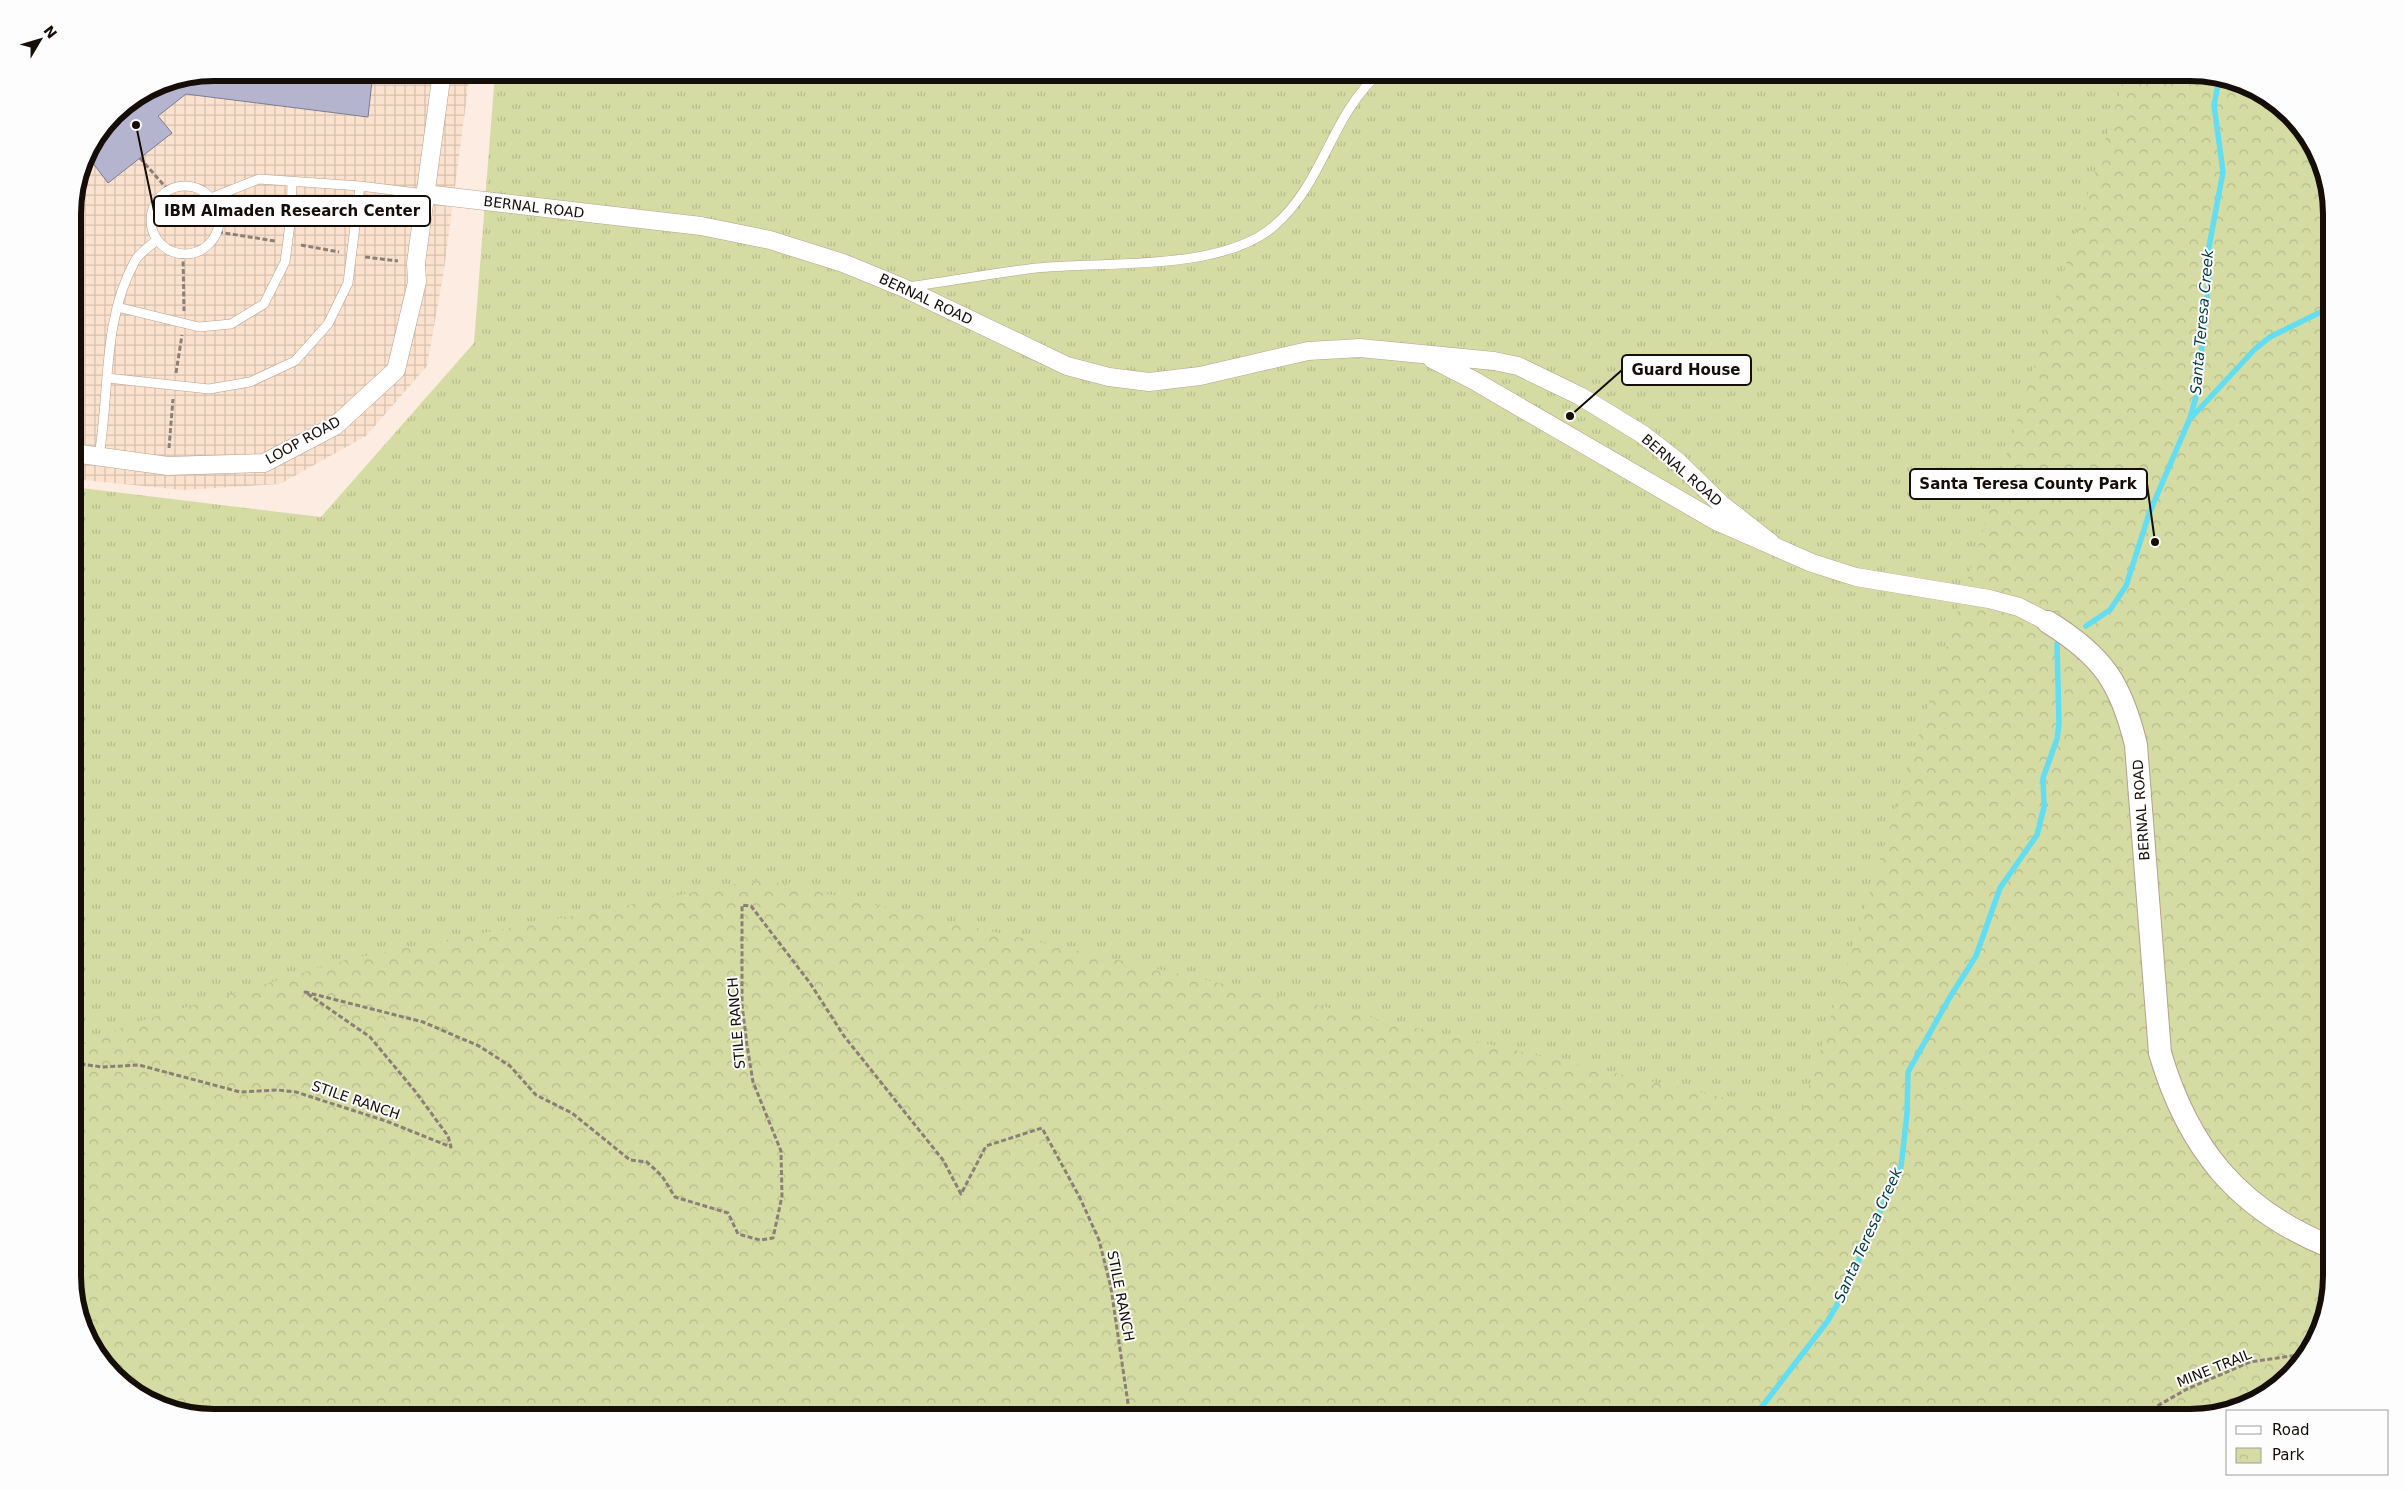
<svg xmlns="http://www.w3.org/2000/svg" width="2404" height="1490" viewBox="0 0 2404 1490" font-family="'DejaVu Sans',sans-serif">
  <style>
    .industrial { fill: url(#industrial-grid) }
    .grass { fill: url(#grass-tufts) }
    .park { fill: url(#park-crowns) }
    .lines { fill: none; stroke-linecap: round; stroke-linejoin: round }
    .stream { stroke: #62ddf1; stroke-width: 5.5 }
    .building { fill: #b5b4cf; stroke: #7b7b94 }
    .service-casing { stroke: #b7a08e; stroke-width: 10 }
    .minor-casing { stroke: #b7a08e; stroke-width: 19 }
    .tertiary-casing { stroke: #b7a08e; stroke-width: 24 }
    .path { stroke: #8b7f76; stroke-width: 3; stroke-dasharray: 5 2.5; stroke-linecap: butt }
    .service { stroke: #fff; stroke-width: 9 }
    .minor { stroke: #fff; stroke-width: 18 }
    .tertiary { stroke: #fff; stroke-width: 22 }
    .labels { text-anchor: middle; stroke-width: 4; stroke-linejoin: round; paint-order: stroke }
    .street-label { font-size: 14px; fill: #150d07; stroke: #fdfdfd }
    .water-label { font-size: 15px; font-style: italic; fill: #003b43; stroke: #fdfdfd }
    .rim { fill: none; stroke: #150d07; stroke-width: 6 }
    .leader { fill: none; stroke: #150d07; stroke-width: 2 }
    .callout-dot { fill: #150d07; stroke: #fdfdfd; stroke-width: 2 }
    .callout { fill: #fdfdfd; stroke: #150d07; stroke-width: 2 }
    .callout-label { font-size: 15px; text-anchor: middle; font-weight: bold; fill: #150d07 }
  </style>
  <defs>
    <pattern id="industrial-grid" width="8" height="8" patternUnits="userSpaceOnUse" patternTransform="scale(1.25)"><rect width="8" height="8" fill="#fbe2ce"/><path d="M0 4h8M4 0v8" fill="none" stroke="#d6c1af"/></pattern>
    <pattern id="grass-tufts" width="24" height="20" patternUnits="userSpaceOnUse" patternTransform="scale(1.25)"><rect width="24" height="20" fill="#d4dca3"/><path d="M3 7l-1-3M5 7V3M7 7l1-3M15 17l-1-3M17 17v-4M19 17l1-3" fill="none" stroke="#b5bc8b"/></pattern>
    <pattern id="park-crowns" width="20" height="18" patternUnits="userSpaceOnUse" patternTransform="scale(1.25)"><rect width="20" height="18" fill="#d4dca3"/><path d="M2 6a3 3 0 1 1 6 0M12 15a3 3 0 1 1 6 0" fill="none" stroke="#b5bc8b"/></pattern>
  </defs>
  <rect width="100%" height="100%" fill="#fcece1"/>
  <path class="industrial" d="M214,73H470L444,270L427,366L366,436L280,484L183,490L73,479V205L87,152L114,114L160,83Z"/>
  <path class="grass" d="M2190,72L2261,92L2312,143L2331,205V1276L2312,1347L2260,1399L2190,1417H214L143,1398L92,1347L73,1285V487L321,517L474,343L495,73Z"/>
  <path class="park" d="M2126,73H2190L2261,92L2312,143L2331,205V1276L2312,1347L2260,1399L2190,1417H214L143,1398L92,1347L73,1285V1049L130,1024L349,959L762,879L1800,1115Z"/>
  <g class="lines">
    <path class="stream" d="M2192,417L2255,349L2270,337L2331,307
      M2086,626L2110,610L2126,586L2149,514L2190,418L2197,393L2209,279L2208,252L2223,172L2214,105L2219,80
      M1754,1417L1827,1322L1847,1288L1873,1226L1901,1167L1907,1114L1908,1072L1950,997L1976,956L2000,888L2037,835L2044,807L2043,778L2057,739L2059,724L2057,644"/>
  </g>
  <path class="building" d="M214,72H373L368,117L186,94L158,116L172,133L108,183L86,154L114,114L160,83Z"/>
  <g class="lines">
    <defs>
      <path id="service" d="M151 220a34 34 0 1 1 68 0a34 34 0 1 1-68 0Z
        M211,198L259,179L360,186L425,194
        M909,287C951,281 994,273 1036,268C1104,261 1221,272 1274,226C1325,182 1331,113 1381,72
        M117,307L199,327L231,324L264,304L285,262L291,216L292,183
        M107,378L209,389L250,382L295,361L328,324L348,283L360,186
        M99,456C110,392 102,320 135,261C139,253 150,246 157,240"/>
      <path id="minor" d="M425,194L701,226L770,240L843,263L904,288L1067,366L1109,377L1149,382L1200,376L1308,351L1360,348L1494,361L1518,366L1580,396L1642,434L1677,461L1721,504L1771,543
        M1432,359L1473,380L1716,521L1812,563L1856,577L1989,599L2019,607L2048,622
        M73,453L168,466L264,463L335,426L396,370L417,282L416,263L442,72"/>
      <path id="tertiary" d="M2048,622C2103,656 2121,683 2136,745L2160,1053C2188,1148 2238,1210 2331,1247"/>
    </defs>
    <use href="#service" class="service-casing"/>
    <use href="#minor" class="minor-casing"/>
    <use href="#tertiary" class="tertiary-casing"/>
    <path class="path" d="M140,158L168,190
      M218,232L275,241
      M301,245L339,252
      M183,254L184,311
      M365,257L398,261
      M176,373L182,335
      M169,448L173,399
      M73,1063L102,1067L139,1065L240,1092L278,1090L296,1092L386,1121L451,1147L448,1136L415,1091L370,1037L305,992L423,1022L479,1046L510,1066L536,1095L572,1113L630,1160L647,1162L662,1176L675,1197L728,1213L738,1234L760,1240L773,1238L782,1196L781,1151L753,1082L747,1045L742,1005V905L751,906L810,983L844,1036L943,1160L961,1194L986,1146L1042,1128L1080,1198L1099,1240L1111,1288L1130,1417
      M73,1264L80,1309
      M2298,1354L2312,1348
      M2138,1417L2187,1389L2250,1362L2298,1355L2303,1356"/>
    <use href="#service" class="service"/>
    <use href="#minor" class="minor"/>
    <use href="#tertiary" class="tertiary"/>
  </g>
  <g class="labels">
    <g class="street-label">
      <text transform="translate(534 207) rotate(7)" y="5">BERNAL ROAD</text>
      <text transform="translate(926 299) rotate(25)" y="5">BERNAL ROAD</text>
      <text transform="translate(303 440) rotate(-29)" y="5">LOOP ROAD</text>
      <text transform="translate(1682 470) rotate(41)" y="5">BERNAL ROAD</text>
      <text transform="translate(2141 810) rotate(-94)" y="5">BERNAL ROAD</text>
      <text transform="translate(736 1023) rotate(-95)" y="5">STILE RANCH</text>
      <text transform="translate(356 1100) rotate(19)" y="5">STILE RANCH</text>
      <text transform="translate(1121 1296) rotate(79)" y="5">STILE RANCH</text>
      <text transform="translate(2214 1368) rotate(-22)" y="5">MINE TRAIL</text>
    </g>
    <g class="water-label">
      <text transform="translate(2202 322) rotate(-85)" y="5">Santa Teresa Creek</text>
      <text transform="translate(1868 1235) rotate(-66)" y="5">Santa Teresa Creek</text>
    </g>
  </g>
  <path d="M0 0H2404V1490H0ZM214 81H2190A133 133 0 0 1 2323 214V1276A133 133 0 0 1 2190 1409H214A133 133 0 0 1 81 1276V214A133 133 0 0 1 214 81Z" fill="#fdfdfd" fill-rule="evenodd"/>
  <path class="rim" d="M214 81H2190A133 133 0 0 1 2323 214V1276A133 133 0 0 1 2190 1409H214A133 133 0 0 1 81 1276V214A133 133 0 0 1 214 81Z"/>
  <path class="leader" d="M136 125L154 211M1570 416L1622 370M2155 542L2147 484"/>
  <g class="callout-dot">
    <circle cx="136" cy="125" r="5"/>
    <circle cx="1570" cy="416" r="5"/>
    <circle cx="2155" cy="542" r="5"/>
  </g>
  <g class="callout">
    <rect x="154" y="196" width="276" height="30" rx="5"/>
    <rect x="1622" y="355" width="129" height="30" rx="5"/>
    <rect x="1910" y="469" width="237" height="30" rx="5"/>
  </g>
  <g class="callout-label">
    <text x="292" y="216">IBM Almaden Research Center</text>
    <text x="1686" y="375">Guard House</text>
    <text x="2028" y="489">Santa Teresa County Park</text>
  </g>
  <rect x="2226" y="1410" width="162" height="65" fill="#fdfdfd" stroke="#a09d9b"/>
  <rect x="2236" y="1426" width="25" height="8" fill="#ffffff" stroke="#a09d9b"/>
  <text x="2272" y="1435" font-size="15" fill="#150d07">Road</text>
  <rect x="2236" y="1448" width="25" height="15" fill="url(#park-crowns)" stroke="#a09d9b"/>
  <text x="2272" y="1460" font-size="15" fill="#150d07">Park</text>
  <g transform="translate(40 40) rotate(52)" stroke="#fdfdfd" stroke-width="4" paint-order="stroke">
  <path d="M0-4L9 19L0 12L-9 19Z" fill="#150d07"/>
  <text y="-8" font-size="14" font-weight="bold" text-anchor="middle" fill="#150d07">N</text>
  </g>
</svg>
